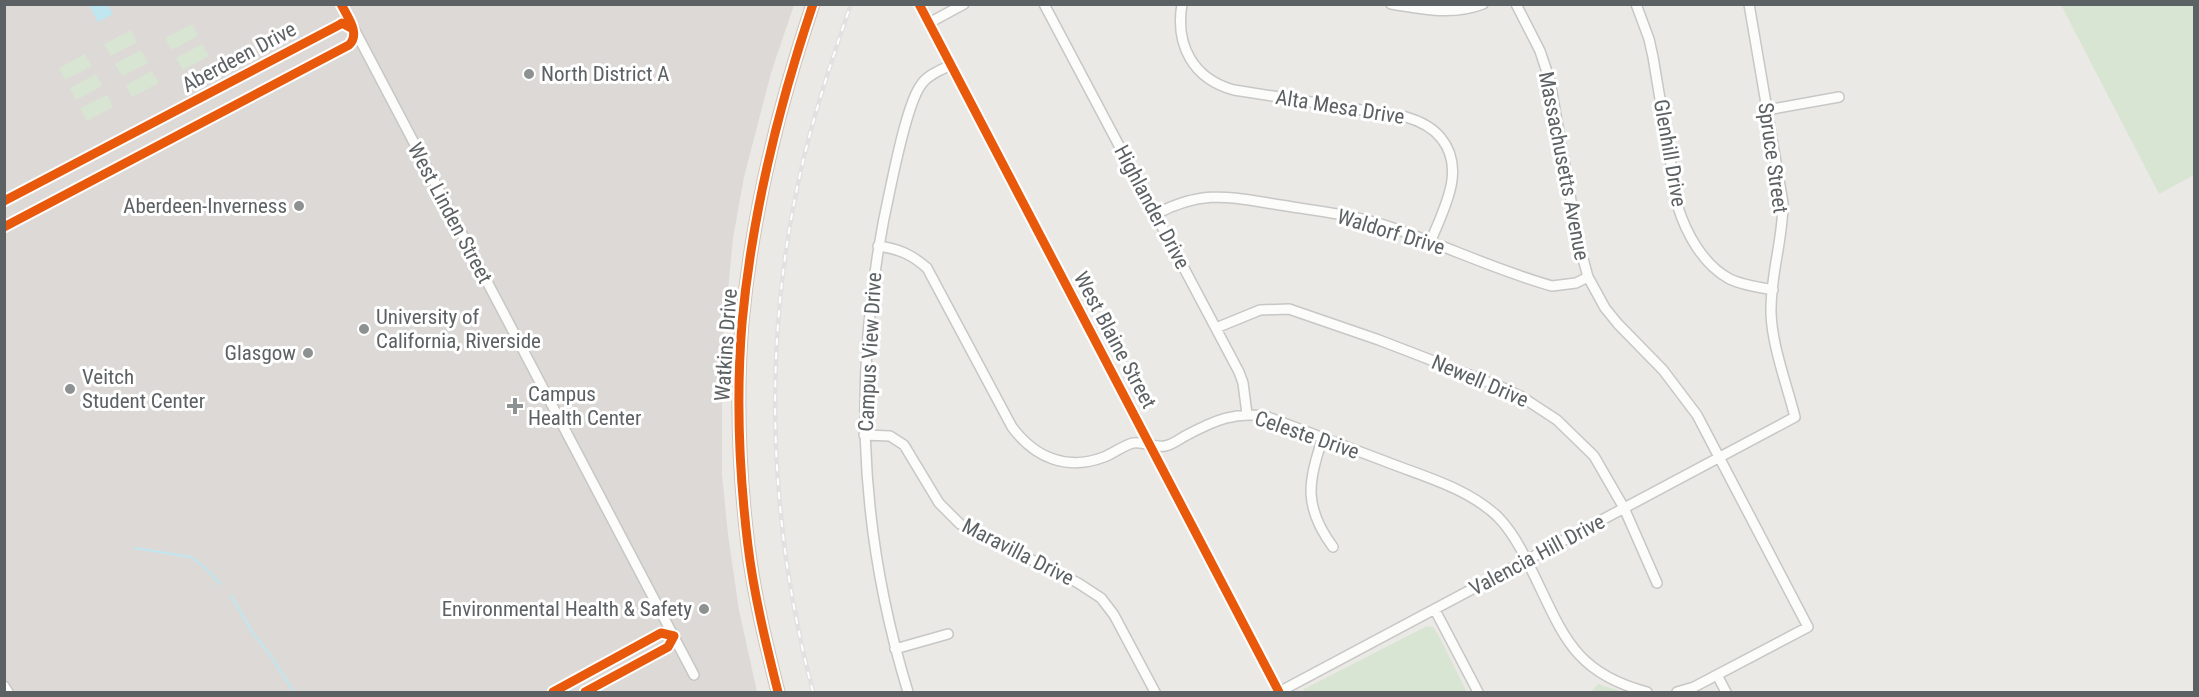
<svg xmlns="http://www.w3.org/2000/svg" width="2199" height="697" viewBox="0 0 2199 697" font-family="'Roboto Condensed',sans-serif">
  <style>
    .education { fill: #dcd9d6 }
    .green { fill: #d9e5d3 }
    .water { fill: #c0e6f0 }
    .lines { fill: none; stroke-linecap: round; stroke-linejoin: round }
    .stream { stroke: #c0e6f0; stroke-width: 2 }
    .minor-casing { stroke: #c7c7c6; stroke-width: 12 }
    .major-casing { stroke: #d0c4b7; stroke-width: 15 }
    .minor { stroke: #fcfcfb; stroke-width: 9 }
    .major { stroke: #f1eee9; stroke-width: 12 }
    .rail-casing { stroke: #e1e1e1; stroke-width: 4.5 }
    .rail { stroke: #fff; stroke-width: 2; stroke-dasharray: 7; stroke-linecap: butt }
    .cycleway-casing { stroke: #fff; stroke-width: 13 }
    .cycleway { stroke: #e8590c; stroke-width: 9 }
    .poi-dot { fill: #8e9191; stroke: #fff; stroke-width: 2 }
    .labels { text-anchor: middle; stroke-width: 6; stroke-linejoin: round; paint-order: stroke }
    .street-label { font-size: 21px; fill: #5c6163; stroke: #fff }
    .poi-label { font-size: 21px; fill: #5c6163; stroke: #fff; text-anchor: start }
  </style>
  <rect width="100%" height="100%" fill="#ebe9e6"/>
  <path class="education" d="M4,5H794L771,73L744,177L733,238L722,353V474L728,535L739,610L757,692H5Z"/>
  <path class="green" d="M2061,5H2194V175L2159,194Z
    M192,24L198,36L172,50L165,38Z
    M131,30L137,42L111,56L104,44Z
    M202,44L209,56L183,70L176,58Z
    M141,50L148,63L122,76L115,64Z
    M85,54L92,66L65,80L59,68Z
    M152,71L159,83L132,97L126,85Z
    M96,74L102,86L76,100L70,88Z
    M107,95L113,107L87,121L80,108Z
    M1427,626L1433,627L1438,634L1467,692H1303L1304,689Z
    M1598,684L1620,691L1623,692H1591Z"/>
  <path class="water" d="M89,5H108L113,14L98,22Z"/>
  <g class="lines">
    <path class="stream" d="M135,548L191,557L202,565L221,584
      M231,595L252,632L270,655L294,692"/>
    <defs>
      <path id="minor" d="M341,4L694,675
        M919,4L1279,692
        M1044,4L1239,372L1243,383L1247,414
        M1182,4C1175,45 1193,79 1234,90L1406,117C1420,121 1432,127 1441,138C1467,170 1443,210 1430,243
        M1391,4C1423,9 1452,16 1483,4
        M1516,4L1540,51L1550,81L1578,240L1588,277L1605,308L1618,324L1663,370L1697,415L1808,627L1694,687L1677,692
        M1636,4L1649,39L1653,57L1678,207C1686,233 1703,264 1728,278C1740,285 1759,287 1773,290
        M929,23L964,4
        M1767,110L1839,97
        M4,201L339,25L342,23L353,29
        M1156,214C1204,189 1229,197 1280,205C1318,211 1356,215 1393,228C1446,246 1498,271 1552,286L1576,283L1588,277
        M4,227L349,45L353,42L354,32
        M878,246C899,249 911,254 927,268L1012,427C1035,458 1067,471 1104,457C1114,453 1124,445 1133,443C1143,441 1155,448 1165,446C1172,445 1180,439 1185,436C1213,421 1237,410 1268,417C1308,432 1348,447 1387,462C1425,477 1467,488 1497,516C1511,530 1521,548 1529,565C1562,630 1570,672 1647,692
        M1216,328L1260,310L1289,309L1379,340L1501,387L1522,397L1557,420L1594,456L1624,508L1657,583
        M864,435L890,436L904,445L939,503L960,524L1078,583L1101,598L1114,615L1155,692
        M1323,438C1307,482 1304,508 1333,547
        M1435,610L1478,692
        M895,649L948,634
        M1717,675L1726,692
        M4,686L8,692
        M908,692C856,522 852,358 891,185C896,162 908,102 921,85C927,75 941,70 951,65
        M1279,692L1795,417C1787,385 1772,346 1771,313C1770,276 1783,240 1783,203L1749,4"/>
      <path id="major" d="M778,692C766,644 754,595 748,546C739,472 736,397 742,323C752,214 778,108 813,4"/>
    </defs>
    <use href="#minor" class="minor-casing"/>
    <use href="#major" class="major-casing"/>
    <use href="#minor" class="minor"/>
    <use href="#major" class="major"/>
    <defs>
      <path id="rail" d="M813,692C769,525 762,348 799,179C812,119 831,62 851,4"/>
    </defs>
    <use href="#rail" class="rail-casing"/>
    <use href="#rail" class="rail"/>
    <defs>
      <path id="cycleway" d="M919,4L1279,692
        M4,201L339,25L342,23L353,29
        M4,227L349,45C361,34 347,16 341,4
        M553,692L661,633L674,636L668,647L585,692
        M778,692C766,644 754,595 748,546C739,472 736,397 742,323C752,214 778,108 813,4"/>
    </defs>
    <use href="#cycleway" class="cycleway-casing"/>
    <use href="#cycleway" class="cycleway"/>
  </g>
  <g class="poi-dot">
    <circle cx="529" cy="74" r="6"/>
    <circle cx="299" cy="206" r="6"/>
    <circle cx="364" cy="329" r="6"/>
    <circle cx="308" cy="353" r="6"/>
    <circle cx="70" cy="389" r="6"/>
    <path d="M512 397h6v6h6v6h-6v6h-6v-6h-6v-6h6z"/>
    <circle cx="704" cy="609" r="6"/>
  </g>
  <g class="labels">
    <g class="street-label">
      <text transform="translate(239 57) rotate(-28)" y="7">Aberdeen Drive</text>
      <text transform="translate(1340 107) rotate(9)" y="7">Alta Mesa Drive</text>
      <text transform="translate(1670 153) rotate(80)" y="7">Glenhill Drive</text>
      <text transform="translate(1773 158) rotate(82)" y="7">Spruce Street</text>
      <text transform="translate(1564 166) rotate(79)" y="7">Massachusetts Avenue</text>
      <text transform="translate(1152 207) rotate(62)" y="7">Highlander Drive</text>
      <text transform="translate(450 213) rotate(62)" y="7">West Linden Street</text>
      <text transform="translate(1391 232) rotate(17)" y="7">Waldorf Drive</text>
      <text transform="translate(1115 340) rotate(62)" y="7">West Blaine Street</text>
      <text transform="translate(726 345) rotate(-86)" y="7">Watkins Drive</text>
      <text transform="translate(870 352) rotate(-87)" y="7">Campus View Drive</text>
      <text transform="translate(1480 381) rotate(23)" y="7">Newell Drive</text>
      <text transform="translate(1307 435) rotate(19)" y="7">Celeste Drive</text>
      <text transform="translate(1018 552) rotate(27)" y="7">Maravilla Drive</text>
      <text transform="translate(1537 555) rotate(-28)" y="7">Valencia Hill Drive</text>
    </g>
    <g class="poi-label">
      <text x="541" y="81">North District A</text>
      <text x="287" y="213" text-anchor="end">Aberdeen-Inverness</text>
      <text x="376" y="324">University of<tspan x="376" dy="24">California, Riverside</tspan></text>
      <text x="296" y="360" text-anchor="end">Glasgow</text>
      <text x="82" y="384">Veitch<tspan x="82" dy="24">Student Center</tspan></text>
      <text x="528" y="401">Campus<tspan x="528" dy="24">Health Center</tspan></text>
      <text x="692" y="616" text-anchor="end">Environmental Health &amp; Safety</text>
    </g>
  </g>
  <rect width="2199" height="697" fill="none" stroke="#5c6163" stroke-width="12"/>
</svg>
